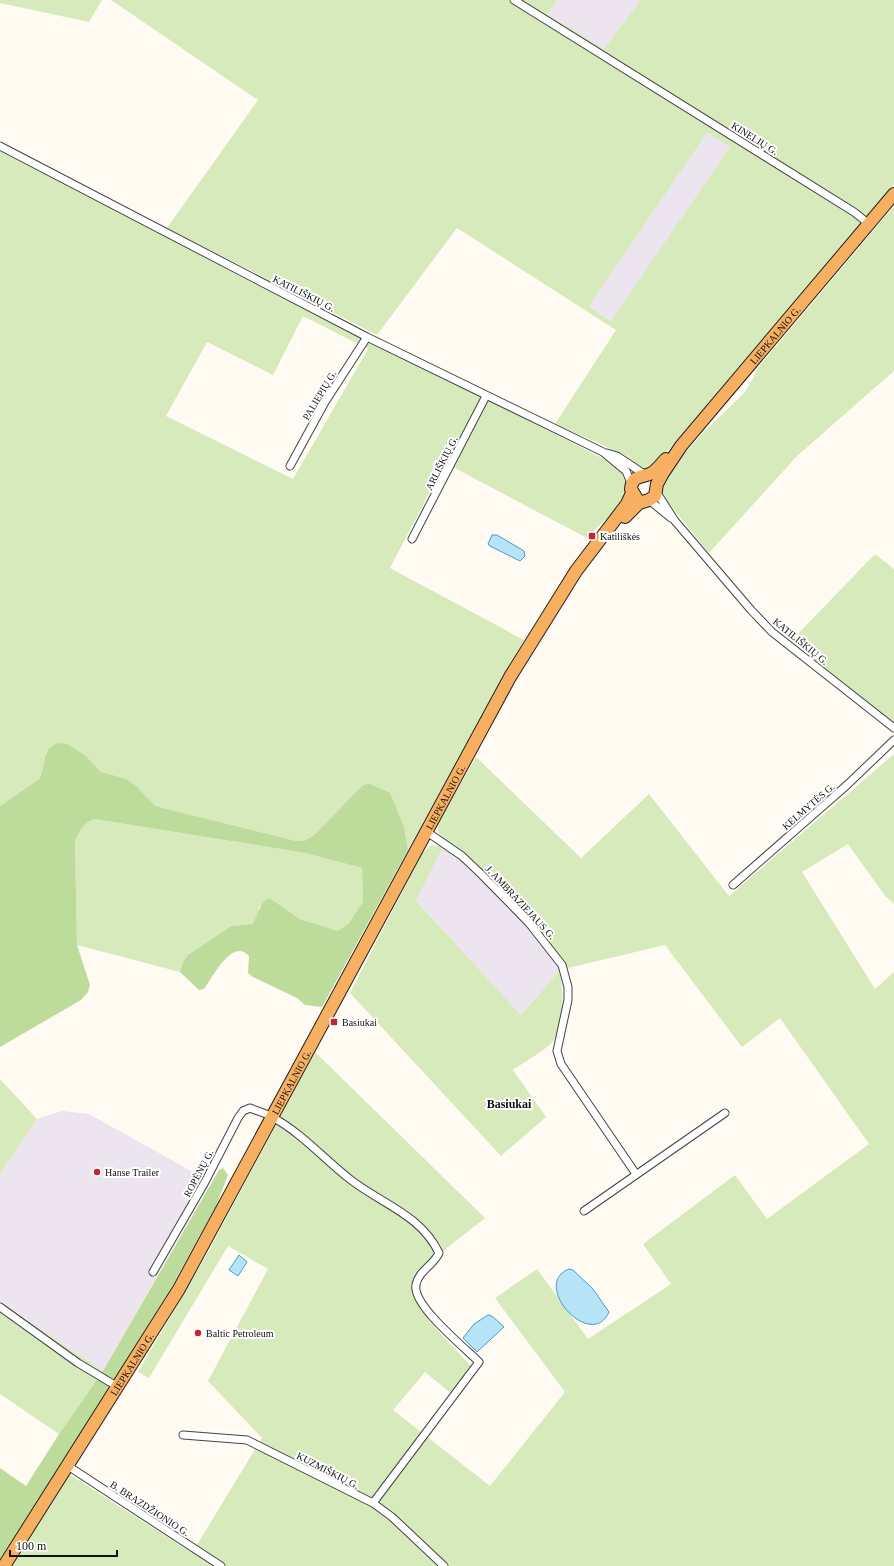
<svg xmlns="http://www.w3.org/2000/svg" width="894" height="1566" viewBox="0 0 894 1566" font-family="Georgia,serif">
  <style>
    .industrial { fill: #ece4ee }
    .green { fill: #d7eabb; fill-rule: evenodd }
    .forest { fill: #bddb9a }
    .water { fill: #b7e4f7; stroke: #3da0cf }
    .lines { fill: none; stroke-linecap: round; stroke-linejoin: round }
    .minor-casing { stroke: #434343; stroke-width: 9 }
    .trunk-casing { stroke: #212121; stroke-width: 14 }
    .minor { stroke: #fff; stroke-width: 7 }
    .trunk { stroke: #f7b061; stroke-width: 12 }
    .poi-dot { fill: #c22539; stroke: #fff; stroke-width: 1.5 }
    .labels { text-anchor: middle; stroke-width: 4; stroke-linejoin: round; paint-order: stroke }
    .street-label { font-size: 10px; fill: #101010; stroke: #fff }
    .poi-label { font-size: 10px; fill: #101010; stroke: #fff; text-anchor: start }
    .quarter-label { font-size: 12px; font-weight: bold; fill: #101010; stroke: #fff }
  </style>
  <rect width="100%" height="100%" fill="#fffbf2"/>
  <path class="industrial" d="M557,0H641L604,50L547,14Z
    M707,133L730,147L612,321L589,306Z
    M443,847L477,866L528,917L568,968L559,971L521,1015L416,901Z
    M62,1111L89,1114L211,1182L103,1371L0,1302V1174L37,1119Z"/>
  <path class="green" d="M0,0H102L89,22L0,3Z
    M111,0H557L547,14L604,49L641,0H894V184L665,454L653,466L646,469L638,466L625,455L555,424L616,330L457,228L377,335L167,228L258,100ZM707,133L730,147L611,321L589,306Z
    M0,150L249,281L610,462C652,494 608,513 587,538L445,463L390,568L524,640L408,850L404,827L363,785L314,835L304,841H296L155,806L146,797L101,772L86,756L67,745L46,752L43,772L39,779L0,806ZM303,316L368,349L293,479L166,416L207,342L273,375Z
    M894,206V371L797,456L709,553L662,495C659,470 725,413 743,394C750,387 754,374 760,365Z
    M875,554L894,569V724L790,642Z
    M894,754V904L885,896L848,844L802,872L875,989L894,972V1566H12L69,1474L192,1553L262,1438L208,1381L268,1269L228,1246L149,1378L138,1372L206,1256L315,1052L485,1218L414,1274C403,1301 454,1347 471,1366L451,1393L425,1372L393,1410L490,1486L565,1392L495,1298L537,1269L588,1339L671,1284L643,1244L735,1175L767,1219L869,1144L780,1018L742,1047L665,945L568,968L528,917L477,866L438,833V823L476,757L581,858L649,794L729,896Z
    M94,819L305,853L362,868L363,902L348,924L338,931L300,919L269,899L259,907L258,916L251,924L231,926L188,955L183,962L180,972L77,945L75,841C80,830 83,824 94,819Z
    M432,845L443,847L416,901L521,1015L559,971C564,990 565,1023 553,1041C549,1048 521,1064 513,1070L546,1117L501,1156L350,993L423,852Z
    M0,1079L37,1119L0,1174Z
    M0,1302L103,1371L59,1434L0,1394Z"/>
  <path class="forest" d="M58,743L67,744L86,756L101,772L126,779L136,786L155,806L296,841H304L314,835L363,785L370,784L390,793L404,827L408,850L322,1007L305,1005L297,998L253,977L248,973L249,956C233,937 213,976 204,989L199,990L180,972L183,962L188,955L231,926L252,924C259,915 258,904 269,898L300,919L338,931L348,924L363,902L362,868L305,853L94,819C83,824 80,830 75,841L77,945L90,985L88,992L81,1000L0,1047V806L39,779C48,764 39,751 58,743Z
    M223,1168L228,1175L216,1206L171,1288L0,1563V1468L26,1486L59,1434L103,1371L219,1170Z"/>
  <path class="water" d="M492,535H497L524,551L525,556L520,561L490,546L488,544Z
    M239,1255L247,1262L238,1276L229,1270Z
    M569,1269L573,1270L593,1289L609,1312C591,1352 530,1284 569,1269Z
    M488,1315L492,1316L504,1327L477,1352L463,1338L474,1324Z"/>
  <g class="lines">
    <defs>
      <path id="minor" d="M514,0L854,212L869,224
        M0,146L367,337L603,452L626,471L632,485
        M607,453L617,456L644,474
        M290,466L325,402L367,337
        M657,493L675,521L751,610L772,632L894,728
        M649,500L671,518
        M412,539L486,396
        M427,832L462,856L481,874L529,923L562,965L568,987V1000L557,1051L561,1064L636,1174
        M733,885L847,785L894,740
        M584,1211L725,1113
        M153,1272L205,1182L238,1118L243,1111L250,1108C257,1111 265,1113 272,1117C302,1133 325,1160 351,1180C382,1204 421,1215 439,1253C434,1265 418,1271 416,1285C412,1305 464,1347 479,1362L373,1503
        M0,1307L78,1363L118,1387
        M183,1435L247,1440L373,1503L392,1517L444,1566
        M68,1466L221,1566"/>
      <g id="trunk">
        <path d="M637,499L631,489C632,474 643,478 652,473C658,469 662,463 666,459"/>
        <path id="s1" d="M625,517L639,503L649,500L655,496L657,484L663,473L681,446L894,194"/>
        <path id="s2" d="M4,1566L179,1289L510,677L576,571L627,504L632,493"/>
      </g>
    </defs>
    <use href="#minor" class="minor-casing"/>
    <use href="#trunk" class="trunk-casing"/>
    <use href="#minor" class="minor"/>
    <use href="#trunk" class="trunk"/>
  </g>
  <g class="poi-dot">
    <rect x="588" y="532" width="8" height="8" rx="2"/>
    <rect x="330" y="1018" width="8" height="8" rx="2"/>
    <circle cx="97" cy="1172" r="4"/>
    <circle cx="198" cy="1333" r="4"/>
  </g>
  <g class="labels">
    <g class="street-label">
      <text transform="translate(755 138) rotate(32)" y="4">KINELIŲ G.</text>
      <text transform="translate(304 293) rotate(27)" y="4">KATILIŠKIŲ G.</text>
      <text dy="4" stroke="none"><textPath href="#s1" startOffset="240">LIEPKALNIO G.</textPath></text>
      <text transform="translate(319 395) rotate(-59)" y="4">PALIEPIŲ G.</text>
      <text transform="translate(441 463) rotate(-63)" y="4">ARLIŠKIŲ G.</text>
      <text transform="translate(801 641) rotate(39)" y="4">KATILIŠKIŲ G.</text>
      <text dy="4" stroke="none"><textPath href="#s2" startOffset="887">LIEPKALNIO G.</textPath></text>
      <text transform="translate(808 806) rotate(-41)" y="4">KELMYTĖS G.</text>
      <text transform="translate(521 902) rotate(47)" y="4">J. AMBRAZIEJAUS G.</text>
      <text dy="4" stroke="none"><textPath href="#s2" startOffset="563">LIEPKALNIO G.</textPath></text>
      <text transform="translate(198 1173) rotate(-62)" y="4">ROPĖNŲ G.</text>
      <text dy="4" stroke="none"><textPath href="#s2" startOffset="239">LIEPKALNIO G.</textPath></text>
      <text transform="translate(328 1470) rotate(27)" y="4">KUZMIŠKIŲ G.</text>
      <text transform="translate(150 1508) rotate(33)" y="4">B. BRAZDŽIONIO G.</text>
    </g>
    <g class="poi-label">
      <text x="600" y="540">Katiliškės</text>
      <text x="342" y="1026">Basiukai</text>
      <text x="105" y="1176">Hanse Trailer</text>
      <text x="206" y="1337">Baltic Petroleum</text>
    </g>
    <g class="quarter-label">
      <text x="509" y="1108">Basiukai</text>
    </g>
  </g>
  <path d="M10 1550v6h107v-6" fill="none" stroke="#101010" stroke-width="2"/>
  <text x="16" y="1550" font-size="12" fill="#101010" stroke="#ffffff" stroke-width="3" paint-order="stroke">100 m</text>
</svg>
